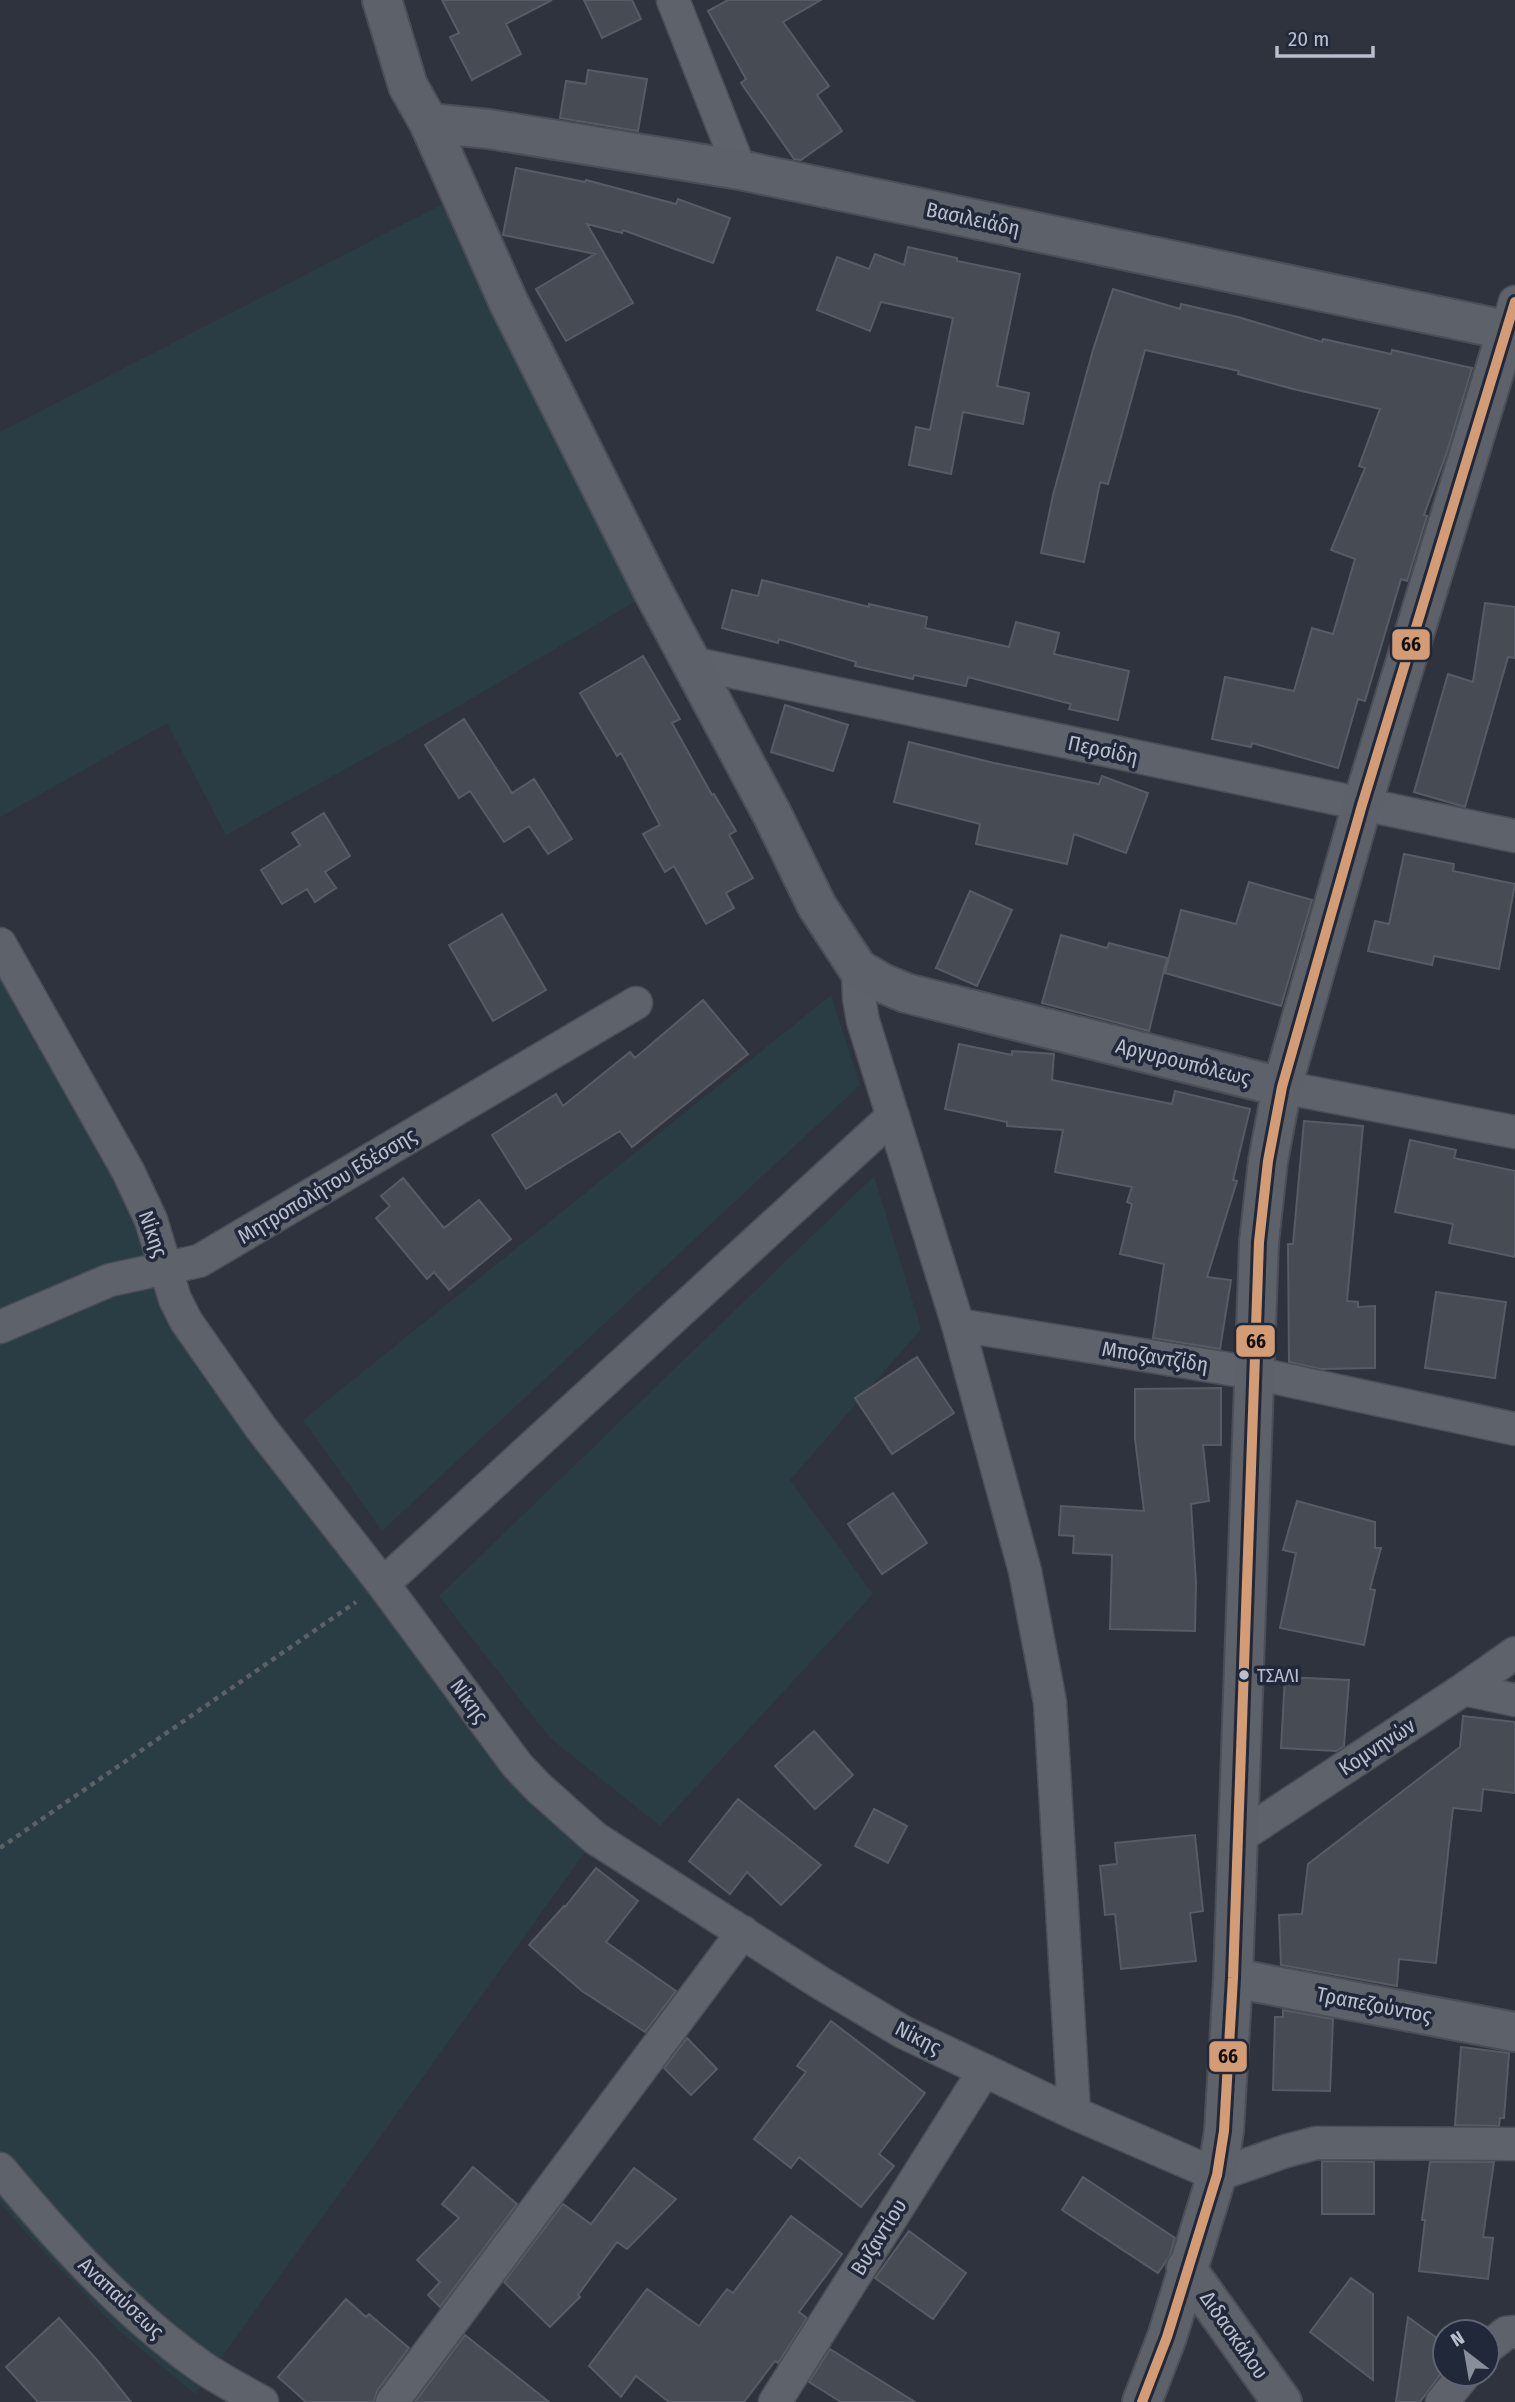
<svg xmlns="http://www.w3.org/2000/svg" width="1515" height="2402" viewBox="0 0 1515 2402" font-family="'Fira Sans Condensed',sans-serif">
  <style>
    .green { fill: #2b3d44 }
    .building { fill: #474b54; stroke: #575b65; stroke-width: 2 }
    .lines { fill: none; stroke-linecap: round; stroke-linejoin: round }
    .street-casing { stroke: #4b4e57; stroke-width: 35 }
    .secondary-casing { stroke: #4b4e57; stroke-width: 42 }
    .path { stroke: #5c6167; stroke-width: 4.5; stroke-dasharray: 5 5; stroke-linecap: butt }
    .street { stroke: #5e626b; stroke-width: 32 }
    .secondary { stroke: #5d6169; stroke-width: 38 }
    .bus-1-casing { stroke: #212839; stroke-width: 16 }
    .bus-1 { stroke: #d39c74; stroke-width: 10 }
    .bus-dot { fill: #babfcd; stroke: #212839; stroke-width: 2.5 }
    .labels { text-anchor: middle; stroke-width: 7; stroke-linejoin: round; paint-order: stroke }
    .bus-label { font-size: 19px; fill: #babfcd; stroke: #212839; text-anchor: start }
    .street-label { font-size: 21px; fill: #babfcd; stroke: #212839 }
    .line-badge { stroke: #212839; stroke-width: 2.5 }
    .pale-badge-label { font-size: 19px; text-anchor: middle; font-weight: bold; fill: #111 }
  </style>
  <rect width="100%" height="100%" fill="#2e333e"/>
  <path class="green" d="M460,195L653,591L452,710L226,835L167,723L0,817V432Z
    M0,944L210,1357L595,1838L195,2394L118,2330L26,2233L0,2202Z
    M831,995L860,1085L382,1531L303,1420Z
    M874,1176L921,1329L790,1480L873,1594L660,1826L550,1738L439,1596Z"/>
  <path class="building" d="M442,0H552L506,24L521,54L472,80L450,37L459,33Z
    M584,0H632L641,19L602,38Z
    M728,0H821L783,22L829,86L817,95L842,131L801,160L794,159L741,83L746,79L708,11Z
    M588,70L647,79L638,131L560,118L566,81L586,84Z
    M516,168L585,182L586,180L676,204L678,199L730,218L713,263L623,230L622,233L587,224L633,303L566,341L536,289L595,254L503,235Z
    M908,247L957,258V261L1020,274L997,386L1029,393L1023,424L963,412L951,474L909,465L916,427L930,430L953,318L881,302L870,331L817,310L837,257L869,269L875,254L904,265Z
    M1113,289L1180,309L1181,304L1238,317L1322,342L1323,339L1391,354L1392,350L1472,368L1447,452L1424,515L1427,516L1407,581L1401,579L1365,701L1358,699L1338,768L1252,743L1251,747L1212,739L1225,677L1294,691L1312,628L1333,634L1355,559L1331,550L1365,468L1359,466L1380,409L1293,389L1238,374L1239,371L1145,350L1108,484L1100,482L1084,562L1041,553L1053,495L1093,350Z
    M762,580L869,607V604L927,617L925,628L1009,647L1016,622L1059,633L1054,654L1129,671L1118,720L1069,709L1071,704L968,677L966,686L914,675L913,679L855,666L856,662L779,639L778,643L722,628L732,590L758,596Z
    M1485,603L1515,607V658L1508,657L1465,807L1414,792L1448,674L1473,682Z
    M643,656L680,719L672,723L712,795L714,794L736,831L729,835L753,878L726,893L734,908L706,924L674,866L665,872L643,834L660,825L621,753L617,756L580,693Z
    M785,705L848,725L833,771L771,752Z
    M464,719L512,793L534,779L572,839L548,854L529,826L504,842L470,791L459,798L425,745Z
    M909,742L994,763L1099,784L1102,776L1148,793L1126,853L1074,834L1067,864L976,844L980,824L894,802Z
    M324,813L350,856L325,872L336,888L315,902L307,889L282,904L261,870L300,845L292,833Z
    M1404,854L1454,864L1453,871L1515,884L1499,969L1434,956L1432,965L1368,951L1375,921L1389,924Z
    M1249,882L1312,900L1281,1006L1165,973L1181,910L1236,924Z
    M970,891L1012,910L977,986L936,968Z
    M502,914L546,990L493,1021L449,945Z
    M1061,935L1107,948L1109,943L1167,958L1149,1031L1042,1003Z
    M703,1000L748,1054L632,1147L620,1131L526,1189L492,1135L556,1094L563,1106L630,1052L635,1058Z
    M959,1044L1012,1055V1051L1054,1054L1052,1080L1172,1104L1175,1091L1250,1109L1233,1180L1237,1181L1207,1277L1231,1280L1220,1349L1153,1338L1164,1264L1120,1254L1132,1204L1127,1202L1132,1187L1055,1172L1063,1130L1007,1126V1122L945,1109Z
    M1304,1121L1363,1126L1347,1301L1358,1302V1307L1375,1306V1368L1321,1369L1289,1362L1288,1244H1293Z
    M1410,1140L1456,1150L1454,1158L1515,1171V1257L1449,1243L1453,1224L1395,1212Z
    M403,1178L444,1228L479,1200L511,1239L449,1290L434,1272L427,1279L376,1218L390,1206L381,1196Z
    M1436,1292L1506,1302L1495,1378L1425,1368Z
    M917,1357L954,1413L892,1454L855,1398Z
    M1221,1388V1445H1203L1209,1501L1191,1504L1196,1583L1195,1631L1110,1629L1112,1555L1073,1553L1074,1536L1059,1535L1061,1506L1144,1511L1135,1439V1389Z
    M893,1493L927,1543L882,1574L848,1524Z
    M1297,1501L1375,1522V1548H1381L1370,1589L1375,1590L1364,1645L1280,1628L1296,1553L1283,1550Z
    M1285,1677L1349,1680L1344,1746L1336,1751L1281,1748Z
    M1463,1716L1515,1722V1793L1483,1789L1481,1811L1453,1808L1436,1963L1399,1959L1397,1986L1281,1965L1279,1915L1302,1914L1308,1864L1460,1747Z
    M814,1731L853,1775L815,1809L775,1766Z
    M738,1799L821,1865L781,1905L747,1872L730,1894L689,1861Z
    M874,1809L907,1826L888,1863L855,1846Z
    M1195,1835L1203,1911L1190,1913L1196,1961L1121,1969L1115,1914L1105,1915L1100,1866L1117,1864L1115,1843Z
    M596,1868L638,1901L606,1942L676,1991L645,2032L582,1991L529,1945L564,1906L565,1907Z
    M1283,2010L1333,2019L1330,2091L1273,2090L1275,2017H1283Z
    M831,2021L925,2093L879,2154L894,2166L861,2207L799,2157L791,2168L754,2139L806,2072L797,2066Z
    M687,2038L717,2069L691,2095L664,2068Z
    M1461,2047L1509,2053L1504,2118H1500L1499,2126L1455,2125Z
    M1322,2161L1374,2162V2214H1322Z
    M1430,2162H1494L1483,2237L1493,2238L1488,2279L1419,2271L1425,2220H1422Z
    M473,2167L517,2204L440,2307L428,2295L440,2282L417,2260L459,2218L442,2204Z
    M634,2168L676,2199L627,2249L617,2242L578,2295L580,2297L550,2327L504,2282L563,2204L591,2224Z
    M1083,2177L1175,2238L1170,2255L1158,2273L1062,2210Z
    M791,2216L842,2254L799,2312L807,2318L778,2363L775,2361L744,2402H669L636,2376L621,2397L589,2366L647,2289L699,2326L727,2289L733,2293Z
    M909,2231L966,2273L933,2319L875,2278Z
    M1351,2278L1373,2294V2380L1310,2332Z
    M346,2299L366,2317L369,2314L409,2348L377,2391L374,2402H306L278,2377Z
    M1408,2317L1445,2344V2368L1420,2402H1396Z
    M59,2318L98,2361L131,2402H38L6,2367Z
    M465,2335L549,2402H415Z
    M830,2349L915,2402H841L809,2382Z"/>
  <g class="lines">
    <defs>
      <path id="street" d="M673,0L740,170
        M1507,330L1515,302
        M691,663L1515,836
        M0,944L128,1171L151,1220L175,1299L186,1321L261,1428L383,1584L517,1765L539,1788L595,1838L819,1982L903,2032L1074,2113L1217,2175L1286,2151L1316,2143L1515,2144
        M858,969L859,998L863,1021L958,1325L1025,1571L1050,1702L1074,2113
        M1282,1087L1515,1132
        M958,1325L1254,1373L1515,1429
        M0,1327L110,1280L199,1261L636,1003
        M383,1584L893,1116
        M1464,1689L1515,1700
        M1238,1838L1464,1689L1515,1653
        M0,2169C61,2242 124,2312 202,2367C221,2380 242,2391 262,2402
        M1487,2348L1506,2333L1515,2332
        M392,2402L743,1932
        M775,2402L984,2071
        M1442,2402L1465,2374"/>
      <path id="secondary" d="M382,0L408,86L429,123L508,301L653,591L772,814L817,906L858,969L882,983L906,993L1282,1087
        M429,123L489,129L740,170L1515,332
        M1233,1978L1515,2032
        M1186,2268L1282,2402
        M1142,2402L1167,2337L1217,2175L1224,2131L1233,1978L1259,1242L1268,1161L1282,1087L1362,805L1507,330"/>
    </defs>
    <use href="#street" class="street-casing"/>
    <use href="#secondary" class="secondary-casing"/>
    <path class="path" d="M0,1848L356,1602"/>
    <use href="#street" class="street"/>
    <use href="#secondary" class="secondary"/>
    <defs>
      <path id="bus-1" d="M1142,2402L1167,2337L1217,2175L1224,2131L1233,1978L1259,1242L1268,1161L1282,1087L1362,805L1515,302"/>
    </defs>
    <use href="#bus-1" class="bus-1-casing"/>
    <use href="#bus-1" class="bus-1"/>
  </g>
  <circle class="bus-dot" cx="1244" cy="1675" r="6"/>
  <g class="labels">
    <g class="bus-label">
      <text x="1257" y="1682">ΤΣΑΛΙ</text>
    </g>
    <g class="street-label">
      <text transform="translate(973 219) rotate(12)" y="7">Βασιλειάδη</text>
      <text transform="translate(1103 750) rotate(12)" y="7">Περσίδη</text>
      <text transform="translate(1183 1062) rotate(14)" y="7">Αργυρουπόλεως</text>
      <text transform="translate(327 1186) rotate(-31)" y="7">Μητροπολήτου Εδέσσης</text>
      <text transform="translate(153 1234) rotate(70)" y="7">Νίκης</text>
      <text transform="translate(1155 1357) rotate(9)" y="7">Μποζαντζίδη</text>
      <text transform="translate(469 1701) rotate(54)" y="7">Νίκης</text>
      <text transform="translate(1377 1747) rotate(-33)" y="7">Κομνηνών</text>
      <text transform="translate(1374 2005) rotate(11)" y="7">Τραπεζούντος</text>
      <text transform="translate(918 2038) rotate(27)" y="7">Νίκης</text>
      <text transform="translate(879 2237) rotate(-58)" y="7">Βυζαντίου</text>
      <text transform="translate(121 2298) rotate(43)" y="7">Αναπαύσεως</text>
      <text transform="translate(1234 2335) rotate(55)" y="7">Διδασκάλου</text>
    </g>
  </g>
  <g class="line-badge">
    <rect x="1391" y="628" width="40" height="33" rx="7" fill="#d39c74"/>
    <rect x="1235" y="1324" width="41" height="34" rx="7" fill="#d39c74"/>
    <rect x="1208" y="2040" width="40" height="33" rx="7" fill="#d39c74"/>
  </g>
  <g class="pale-badge-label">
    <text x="1411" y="651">66</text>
    <text x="1256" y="1348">66</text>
    <text x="1228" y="2063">66</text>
  </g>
  <g transform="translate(1466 2353) rotate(329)"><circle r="33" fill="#212839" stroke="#5e6474" stroke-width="2"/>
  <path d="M0-5L12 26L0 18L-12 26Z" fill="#898e9b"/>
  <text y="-10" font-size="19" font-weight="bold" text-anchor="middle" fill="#babfcd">N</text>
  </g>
  <path d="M1277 46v10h96v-10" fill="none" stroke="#babfcd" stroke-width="3.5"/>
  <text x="1288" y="46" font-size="21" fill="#babfcd" stroke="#212839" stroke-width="5" paint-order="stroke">20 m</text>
</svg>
